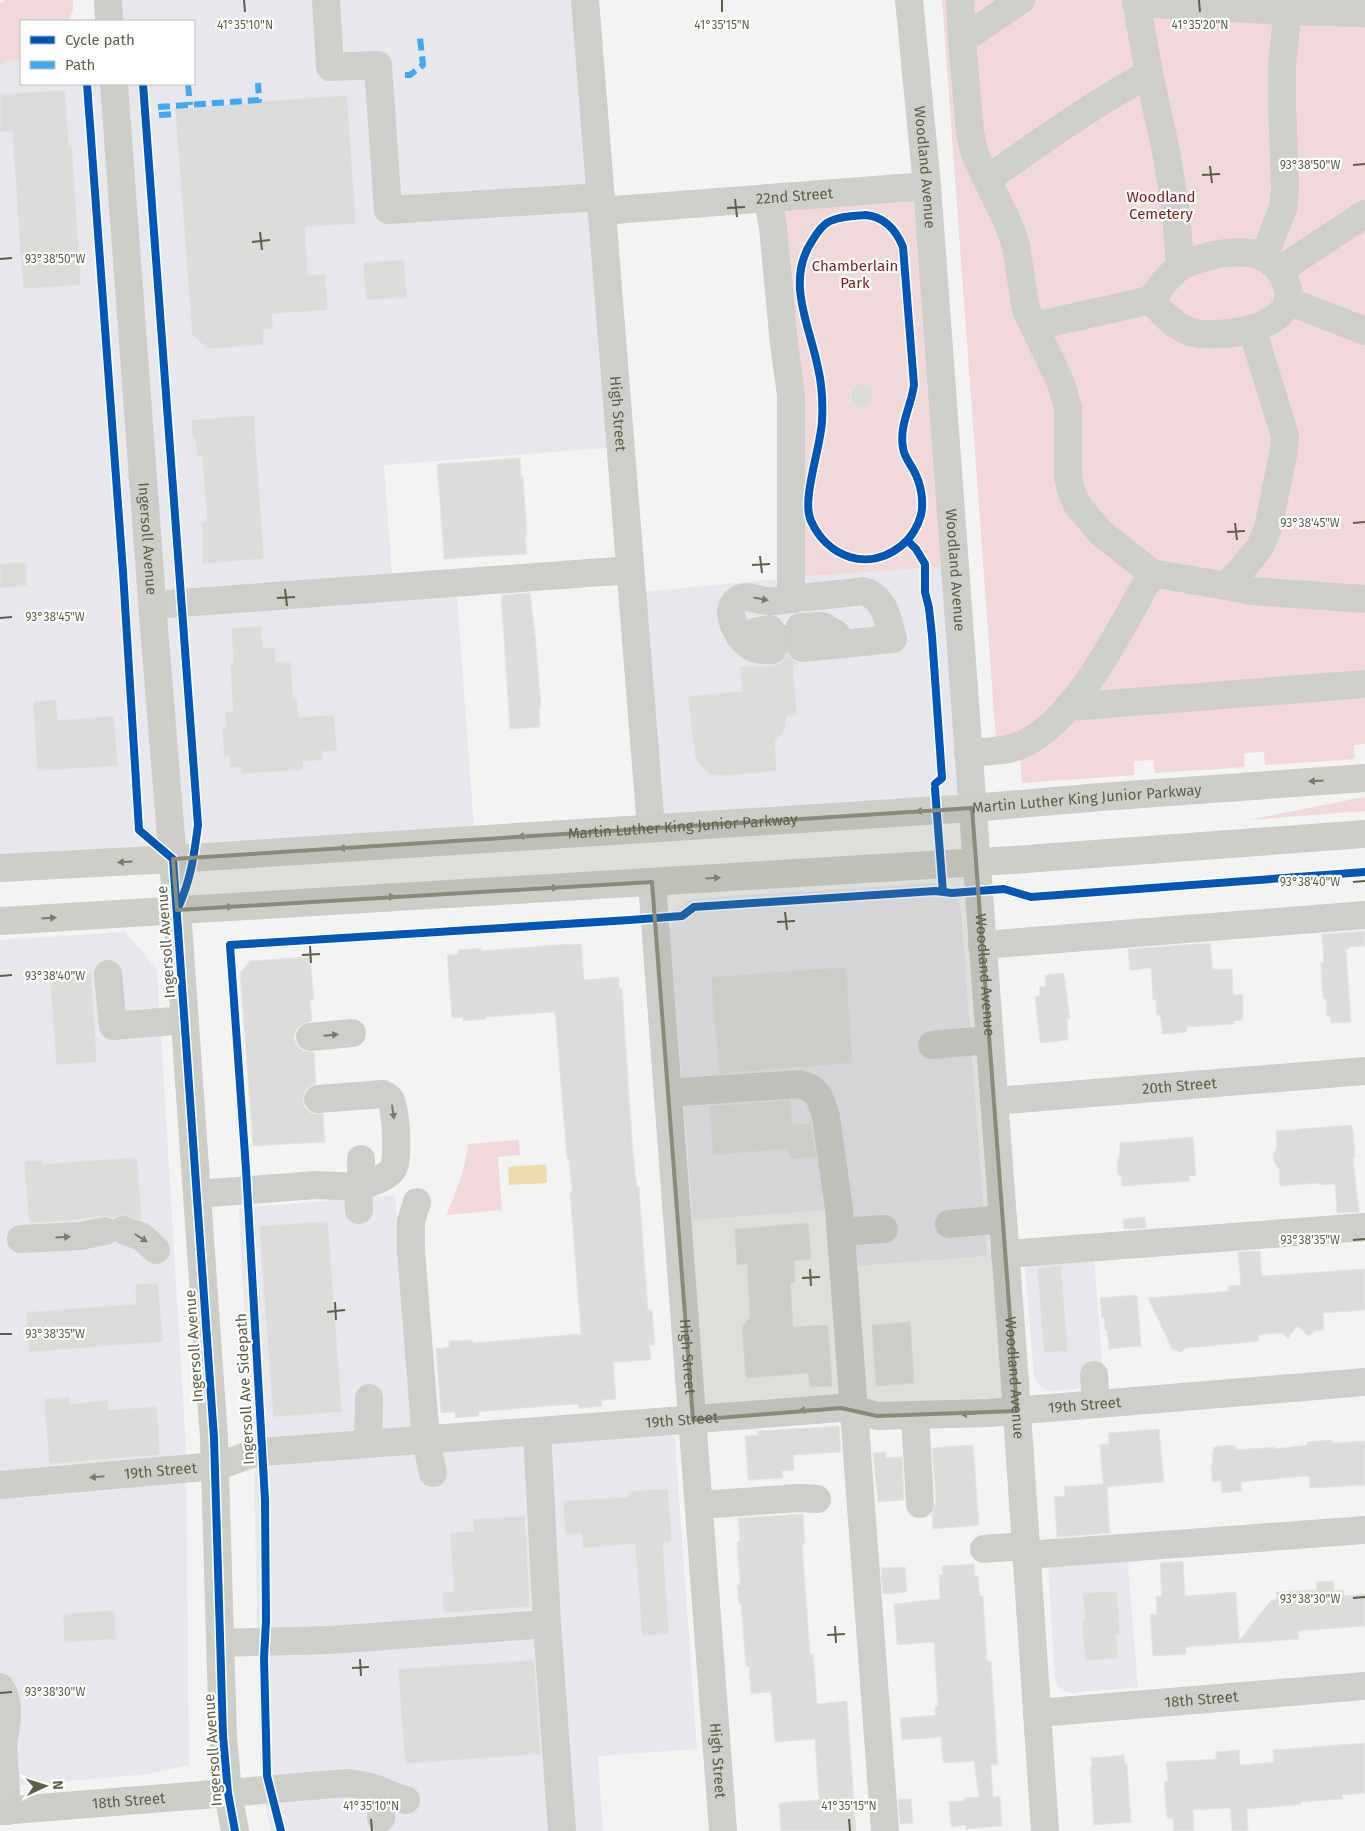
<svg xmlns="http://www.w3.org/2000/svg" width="1365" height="1831" viewBox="0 0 1365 1831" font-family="'Fira Sans',sans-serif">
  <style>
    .commercial { fill: #e8e7ee }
    .green { fill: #f1d8da }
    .water { fill: #eedcad }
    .building { fill: #dcdcdb; stroke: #e5e6e4 }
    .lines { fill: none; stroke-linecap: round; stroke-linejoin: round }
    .minor-tunnel { stroke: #cecec8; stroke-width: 28; stroke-dasharray: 28 14; stroke-linecap: butt }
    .minor { stroke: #cececa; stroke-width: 28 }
    .major { stroke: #cecec8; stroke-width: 28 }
    .quiet { stroke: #3fa9f5; stroke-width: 6; stroke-dasharray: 12 6; stroke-linecap: butt }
    .cycleway-casing { stroke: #fff; stroke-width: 11 }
    .cycleway { stroke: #0057b8; stroke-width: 8 }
    .oneway { fill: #7b7b69 }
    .marked { fill: #8b8b7b; fill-opacity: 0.2; stroke: #8b8b7b; stroke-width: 4; stroke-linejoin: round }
    .ticks { fill: none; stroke: #5f5f49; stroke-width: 2 }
    .labels { text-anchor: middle; stroke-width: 4.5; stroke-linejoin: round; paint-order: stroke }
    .street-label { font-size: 15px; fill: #5f5f49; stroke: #fff }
    .park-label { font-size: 15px; fill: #821a19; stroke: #fff }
    .ticks-label { font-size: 12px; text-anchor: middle; fill: #5f5f49; stroke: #fff; stroke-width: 4.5; stroke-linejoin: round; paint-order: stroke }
  </style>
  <rect width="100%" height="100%" fill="#f3f3f3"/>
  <path class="commercial" d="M108,0H585L620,447L384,465L392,574L455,571L475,840L0,868V33L21,32V84H194V21H109Z
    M942,567L972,808L651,828L632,593L797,577Z
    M934,883L943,886L951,892L959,903L961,910L987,1256L852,1266L848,1208L693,1220L670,932L673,917L677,910L689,900L697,898Z
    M125,932L157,969L186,1447L189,1765L149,1774L0,1787V940Z
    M395,1195L413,1428L259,1440L256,1438L250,1429L239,1208Z
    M1094,1255L1104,1387L1050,1391L1045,1390L1041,1387L1034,1377L1025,1264Z
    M669,1434L674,1437L675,1442L697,1749L598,1756L603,1831H271L265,1804L260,1759L254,1473L259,1465Z
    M1127,1553L1138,1687L1071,1693L1063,1691L1057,1685L1055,1680L1048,1563Z"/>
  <path class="green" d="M6,0H73V9L69,21H21V61C12,60 7,60 0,66V4Z
    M942,0H1365V744L1354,745L1355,759L1265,765L1264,752L1244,753L1245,767L1155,773L1154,760L1134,761V775L1022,783L1020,757L1023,730L996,740Z
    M927,186L942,567L797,577L775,203Z
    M1365,797V811L1248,820L1359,798Z
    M519,1140L520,1155L498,1157L502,1210L446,1215C457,1191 465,1170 468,1144Z"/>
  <path class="water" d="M546,1164L547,1183L509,1185L508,1167Z"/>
  <path class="building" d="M65,90L69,146L72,145L81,285L23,289L12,131L0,132V94Z
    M347,95L356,224L305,227L308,275L325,274L328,310L272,314L273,329L263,330L264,345L208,349L192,335L175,108Z
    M404,260L407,298L366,300L363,262Z
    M862,382L873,388L874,401L864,410L851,403V390Z
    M254,415L264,559L202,564V522H207L202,456H197L195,439H193L191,420Z
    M520,458L521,477H523L527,535H525L527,554L444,559L437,464Z
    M26,562L27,586L0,588V564Z
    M530,593L536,645L541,707L539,708L540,727L510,729L501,595Z
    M261,626L263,648L275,647L276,662L291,661L293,699H297L299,717L334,715L337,751L322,752L323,760L303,762V770L242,774L241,767L230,768L229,757H224L222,727H226L225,712H233L230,664H234L231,628Z
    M787,652L790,657L795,662L803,664L793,665L797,715L787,716L784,732L775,741L777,771L724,776L709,774L699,764L695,757L688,696L742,691L740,666H772L779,664L785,658Z
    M56,700L58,720L114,716L118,766L37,771L33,701Z
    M1365,931V946L1349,947V949H1346L1351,1022L1331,1023L1330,1016H1327L1326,999H1323L1321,963L1324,962L1322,934Z
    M1210,943L1213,970L1232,969L1233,995L1243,994V1020L1233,1021L1234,1024L1186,1027L1187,1032L1163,1034L1160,1015H1157L1156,1000H1153L1151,968L1130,970L1128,949Z
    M569,944V945L581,944L584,980L619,977V989L622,988L633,1154L637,1187L639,1186L648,1310H652L655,1345H649L651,1360L613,1362L616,1399L602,1400V1406L579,1408L578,1404L535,1407L478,1412L479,1416L455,1418V1412L441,1413L436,1349L449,1347V1341L472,1340L473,1343L581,1334L570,1192H572L569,1159H567L555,1012L486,1017V1019L463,1021V1017L452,1018L447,955L458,954V950L481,948V951Z
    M310,957L314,1000H310L312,1021L301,1025L296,1030L294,1038L297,1046L303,1051L314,1052L316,1084L310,1086L304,1092L303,1101L305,1107L311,1113L323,1114L325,1142L253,1146L240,973L250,961Z
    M846,967L853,1063L719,1074L711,977Z
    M91,973L97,1062L56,1065L50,976Z
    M1064,973L1070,1019H1067L1068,1040L1040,1043L1035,996H1040L1039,987L1046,986L1045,975Z
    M790,1100L792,1125L811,1123L816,1157L790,1159L788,1149L713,1155L709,1106Z
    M1351,1125L1353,1131L1355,1158H1353L1359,1212L1337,1213L1335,1184L1320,1185V1183L1280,1186L1279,1169L1274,1162L1273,1154L1277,1147L1276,1131Z
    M1193,1137L1196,1176H1189L1190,1181L1122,1186L1121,1175H1118L1117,1159H1119L1120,1143Z
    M137,1157L142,1220L121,1215L113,1218L102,1216L78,1220L29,1223L24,1161L42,1160L43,1164Z
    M1145,1217L1146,1228L1124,1229L1123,1219Z
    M328,1221L342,1412L273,1417L259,1226Z
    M808,1223L811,1259L794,1261L795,1282L790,1283L793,1327L828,1325L832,1386L810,1387L808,1373L746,1378L742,1328L750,1317L747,1264L737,1265L735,1229Z
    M1260,1251L1262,1276L1365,1269V1310L1323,1313L1324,1330L1314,1331L1309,1336L1297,1326L1288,1338L1282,1333L1258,1335L1259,1341L1187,1348L1180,1352L1172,1349L1148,1298L1229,1291L1228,1286L1241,1285L1238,1252Z
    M1061,1266L1068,1351L1044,1353L1037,1268Z
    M158,1283L163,1342L29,1352L26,1312L136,1304L135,1284Z
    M1137,1295L1141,1346L1109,1349L1107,1331L1105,1329L1104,1318H1102L1100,1298Z
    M910,1322L914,1383L876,1386L872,1325Z
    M69,1397L70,1404L108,1400L109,1410L157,1406L160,1455L49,1464L44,1399Z
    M839,1426L841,1452L793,1455L794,1470L782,1471L783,1478L748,1480L745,1436L758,1435L757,1431Z
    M1159,1429L1164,1482L1107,1487L1110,1533L1057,1537L1054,1497L1065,1496L1064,1487L1103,1484L1100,1445L1109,1444L1108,1433Z
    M1332,1440V1443L1365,1441V1485L1310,1488L1309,1476L1241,1482L1242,1491L1222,1493L1221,1481L1212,1482L1211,1464L1213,1463L1212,1452H1214L1213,1447L1235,1445L1236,1450L1275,1447V1449L1307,1445V1442Z
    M973,1445L979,1525L933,1529L932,1514L936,1503L932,1448Z
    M886,1452V1458L902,1457L904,1500L878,1502L873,1453Z
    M668,1489L672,1541L663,1542L669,1634L642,1636L635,1544L583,1548L582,1533L565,1535L563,1501L628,1497V1491Z
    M803,1514L805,1544H802L810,1654H813L817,1704L847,1701L856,1831H781L779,1803L819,1800L815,1739L775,1742L771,1692L751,1694L749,1666L746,1667L741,1603H739L737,1585H740L737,1542L740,1541L738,1518Z
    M525,1516L530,1607L444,1613L442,1592H454L450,1533L474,1531L473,1519Z
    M1183,1561L1185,1596L1236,1592L1239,1641L1271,1600L1277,1599L1276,1592L1317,1590L1316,1582L1333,1581L1334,1591L1344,1590V1596L1365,1594V1626L1298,1631L1299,1639L1186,1647V1654L1153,1656L1150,1614H1157L1156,1596H1162L1160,1563Z
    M974,1564L975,1577L978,1576L980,1596H983L987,1661H991L998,1765H991L993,1797L1000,1796L1002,1826L966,1829V1825L951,1827L949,1802L964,1801V1798L979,1797L974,1761L943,1763L941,1737L902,1740L900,1718L935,1715V1706H938L934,1642L897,1645L894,1604L940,1599L939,1575L943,1574L942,1566Z
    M905,1567L907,1592L883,1594L881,1568Z
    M1117,1591L1120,1634H1116L1118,1658L1085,1661L1082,1623L1085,1619L1083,1593Z
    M115,1610L116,1639L64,1643L63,1614Z
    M534,1660L541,1754L405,1764L398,1669Z
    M1365,1743V1793L1342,1795L1343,1799L1301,1802V1804L1295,1805L1247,1809L1248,1831H1232L1230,1808L1193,1810L1194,1831H1174L1173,1818L1167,1819L1164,1781H1168L1166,1762L1216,1759V1752L1239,1750L1240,1765L1274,1762L1273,1750Z
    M1124,1755L1125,1764L1127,1763L1131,1822L1094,1825L1090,1766H1092L1091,1758Z
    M898,1799H911L913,1823L900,1824Z"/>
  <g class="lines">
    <path class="minor-tunnel" d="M771,640L801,638"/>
    <g class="minor">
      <path d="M326,0L330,67L378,65L388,210L601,197"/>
      <path id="s1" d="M585,0L651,828"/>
      <path id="s2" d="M909,0L927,186L1015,1383L1045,1831"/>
      <path d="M960,0L962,40"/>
      <path d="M1021,0L962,40L970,132L975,155L1009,225L1016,246L1026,310L1061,383L1068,408V476L1071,491L1078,506L1101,533L1152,573L1226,586L1242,569L1260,547L1268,528L1284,450L1285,436L1252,329"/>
      <path d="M1136,3L1287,11L1365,13"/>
      <path d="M1149,74L1166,151L1176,213L1180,266L1164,282L1151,300C1162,313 1172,324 1188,331C1213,340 1278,331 1288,302C1290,294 1287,283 1283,276C1263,239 1211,253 1180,266"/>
      <path d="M987,179C1040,143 1092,104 1149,74L1136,0"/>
      <path d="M768,198L773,228L784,344L791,395V582L793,599"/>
      <path id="s3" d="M601,211L927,186"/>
      <path d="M1264,256L1283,208L1285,188L1282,103V64L1289,0"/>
      <path d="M1280,270L1365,214"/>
      <path d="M1288,301L1365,331"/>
      <path d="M1035,326L1151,300"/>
      <path d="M1226,586L1252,591L1365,599"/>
      <path d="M153,605L630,570"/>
      <path d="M800,627L822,626L836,634"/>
      <path d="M740,637L758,631L770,629"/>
      <path d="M772,650C764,650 756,650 750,646C737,638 720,606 741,598C749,595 759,601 767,601C777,602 788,599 798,598C820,596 841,594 863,591C885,597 888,620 893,639L802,648"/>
      <path d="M1068,707L1365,684"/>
      <path d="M968,753C985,751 1005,752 1021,745C1078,720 1122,625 1152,573"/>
      <path id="s4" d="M652,882L723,1831"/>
      <path d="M982,945L1365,915"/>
      <path d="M108,974L113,1026L185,1020"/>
      <path d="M310,1037L352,1033"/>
      <path d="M932,1045L989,1040"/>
      <path d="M668,1093L799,1084C818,1088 821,1099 826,1117L839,1209L885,1831"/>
      <path d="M318,1099L383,1094C385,1095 388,1096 390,1099C396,1106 399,1160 393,1169C386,1179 369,1183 358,1187"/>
      <path id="s5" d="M994,1101L1365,1071"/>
      <path d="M358,1187L361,1175V1159"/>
      <path d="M197,1194L316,1185L358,1187L359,1210"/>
      <path d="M417,1202L411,1221V1251L426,1440L433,1473"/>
      <path d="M949,1224L1003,1219"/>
      <path d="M123,1230L142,1237L156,1250"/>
      <path d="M841,1232L884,1229"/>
      <path d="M21,1239L80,1236L105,1231"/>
      <path d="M1005,1254L1365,1227"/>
      <path d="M1094,1375L1096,1404"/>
      <path d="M915,1416L920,1504"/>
      <path d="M368,1444L369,1398"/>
      <path id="s6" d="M216,1466C232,1463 246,1454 262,1452L841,1408L855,1409L877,1416L989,1413L1365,1382"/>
      <path d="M699,1505L799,1498L817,1499"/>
      <path d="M984,1549L1026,1546"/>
      <path d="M1027,1555L1365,1530"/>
      <path d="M547,1624L562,1831"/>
      <path d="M221,1643L331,1640L547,1624L537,1431"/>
      <path d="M0,1687C11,1703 7,1724 3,1742L0,1735"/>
      <path id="s7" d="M1037,1713L1365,1686"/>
      <path d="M3,1742L7,1811"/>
      <path d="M228,1793L347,1783C358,1784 368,1786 379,1790C388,1794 396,1798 406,1800"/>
      <path d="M381,1818V1791"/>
    </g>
    <g class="major">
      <path d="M108,0L109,21"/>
      <path id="s8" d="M114,84L154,628L177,910L214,1438L223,1736L228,1793L235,1831"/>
      <path id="s9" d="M0,868L173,859L972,808L1101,797L1365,778"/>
      <path d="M0,921L1013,860L1365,834"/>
      <path id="s10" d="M0,1485L216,1466"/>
      <path id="s11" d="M0,1811L228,1793"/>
    </g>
    <path class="quiet" d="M405,75H410L423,65L420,38L424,37
      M188,84L190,105
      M158,107L259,100L258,83
      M159,115L176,114"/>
    <defs>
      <path id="cycleway" d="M87,84L123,572L139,830L173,859L214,1438L223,1736L228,1793L235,1831
        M143,84L198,825C194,856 191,879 178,908
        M866,215C885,217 896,230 903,247L914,385C911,407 899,425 903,448C904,457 910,463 914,471C921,484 924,501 921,515C918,527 910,539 901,546C868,572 828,558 811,521C801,500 821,447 822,421C823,403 822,385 818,368C810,326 785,282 812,241C817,233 823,223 833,220C843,216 855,216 866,215Z
        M908,541L916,549L925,564V592L929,608L932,636L942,778L935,784
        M935,789L943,892
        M281,1831L267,1776L264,1658L266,1621L265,1500L246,1169L230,945L630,920L682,916L694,907L935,891L952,893L1004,889L1031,897L1365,872"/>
    </defs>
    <use href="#cycleway" class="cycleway-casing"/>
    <use href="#cycleway" class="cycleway"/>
  </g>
  <defs><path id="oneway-solid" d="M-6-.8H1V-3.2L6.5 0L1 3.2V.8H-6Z" transform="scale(1.25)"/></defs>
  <g class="oneway">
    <use href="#oneway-solid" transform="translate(761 599) rotate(11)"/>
    <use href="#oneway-solid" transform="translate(1316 781) rotate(176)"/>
    <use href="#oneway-solid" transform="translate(923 811) rotate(176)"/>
    <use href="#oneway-solid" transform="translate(525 836) rotate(176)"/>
    <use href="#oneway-solid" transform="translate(346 848) rotate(176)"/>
    <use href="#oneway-solid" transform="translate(125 862) rotate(177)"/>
    <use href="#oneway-solid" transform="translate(713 878) rotate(-3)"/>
    <use href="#oneway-solid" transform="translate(551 888) rotate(-3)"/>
    <use href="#oneway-solid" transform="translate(388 897) rotate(-3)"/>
    <use href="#oneway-solid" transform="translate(226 907) rotate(-3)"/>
    <use href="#oneway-solid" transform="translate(49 918) rotate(-3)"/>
    <use href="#oneway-solid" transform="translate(331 1035) rotate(-5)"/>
    <use href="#oneway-solid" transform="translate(393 1112) rotate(82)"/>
    <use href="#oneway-solid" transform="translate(63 1237) rotate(-3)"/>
    <use href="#oneway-solid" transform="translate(141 1238) rotate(32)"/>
    <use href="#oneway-solid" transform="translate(806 1410) rotate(176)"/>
    <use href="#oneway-solid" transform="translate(968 1414) rotate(178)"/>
    <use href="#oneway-solid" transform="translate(97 1477) rotate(175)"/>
  </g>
  <path class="marked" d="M972,808L1017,1411L877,1416L841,1408L693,1420L652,882L177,910L173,859Z"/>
  <path class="ticks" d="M244,0L245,12M722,0V12M1199,0L1200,12M1353,165L1365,164M1210,166L1212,183M1202,175L1220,174M735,199L737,217M727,208L745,207M260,232L262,250M252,242L270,240M0,259L12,258M1235,523L1237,540M1353,523L1365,522M1227,532L1245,531M760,556L762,573M752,565L770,564M285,589L287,606M277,598L295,597M0,618L12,617M1353,882L1365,881M785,912L787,930M777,922L795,921M310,946L311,963M302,955L320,954M0,976L12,975M1353,1240L1365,1239M810,1269L811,1286M802,1278L820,1277M335,1302L336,1320M327,1312L345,1310M0,1334H12M1353,1598L1365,1597M835,1626L836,1643M827,1635L845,1634M360,1659L361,1676M352,1668L369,1667M0,1693L12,1692M371,1819L372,1831M849,1819L850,1831"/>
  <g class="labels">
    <g class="street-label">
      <text dy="5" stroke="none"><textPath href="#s2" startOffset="168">Woodland Avenue</textPath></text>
      <text dy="5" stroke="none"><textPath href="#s3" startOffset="194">22nd Street</textPath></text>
      <text dy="5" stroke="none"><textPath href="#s1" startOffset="415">High Street</textPath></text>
      <text dy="5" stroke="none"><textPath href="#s8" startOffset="456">Ingersoll Avenue</textPath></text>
      <text dy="5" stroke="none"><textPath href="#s2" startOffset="572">Woodland Avenue</textPath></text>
      <text dy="5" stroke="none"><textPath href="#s9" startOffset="1089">Martin Luther King Junior Parkway</textPath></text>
      <text dy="5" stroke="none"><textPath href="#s9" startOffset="684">Martin Luther King Junior Parkway</textPath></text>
      <text transform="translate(166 942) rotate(-94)" y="5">Ingersoll Avenue</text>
      <text dy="5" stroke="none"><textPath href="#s2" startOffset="978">Woodland Avenue</textPath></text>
      <text dy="5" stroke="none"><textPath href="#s5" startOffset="186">20th Street</textPath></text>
      <text transform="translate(194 1346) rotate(-94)" y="5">Ingersoll Avenue</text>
      <text dy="5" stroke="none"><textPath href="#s4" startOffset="476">High Street</textPath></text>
      <text dy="5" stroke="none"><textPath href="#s2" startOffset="1382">Woodland Avenue</textPath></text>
      <text transform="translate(245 1389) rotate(-93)" y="5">Ingersoll Ave Sidepath</text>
      <text dy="5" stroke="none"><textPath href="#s6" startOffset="874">19th Street</textPath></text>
      <text dy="5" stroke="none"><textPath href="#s6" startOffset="469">19th Street</textPath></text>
      <text dy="5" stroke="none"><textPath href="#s10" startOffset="161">19th Street</textPath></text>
      <text dy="5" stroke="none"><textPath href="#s7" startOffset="165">18th Street</textPath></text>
      <text transform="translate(213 1750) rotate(-94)" y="5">Ingersoll Avenue</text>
      <text dy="5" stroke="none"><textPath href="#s4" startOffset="881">High Street</textPath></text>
      <text dy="5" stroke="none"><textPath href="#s11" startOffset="129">18th Street</textPath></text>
    </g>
    <g class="park-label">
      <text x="1161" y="202">Woodland<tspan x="1161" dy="17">Cemetery</tspan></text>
      <text x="855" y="271">Chamberlain<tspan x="855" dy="17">Park</tspan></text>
    </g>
  </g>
  <g class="ticks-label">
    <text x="245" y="29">41°35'10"N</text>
    <text x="722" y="29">41°35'15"N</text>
    <text x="1200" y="29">41°35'20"N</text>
    <text x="1310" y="169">93°38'50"W</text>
    <text x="55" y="263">93°38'50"W</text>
    <text x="1310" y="527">93°38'45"W</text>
    <text x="55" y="621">93°38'45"W</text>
    <text x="1310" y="886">93°38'40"W</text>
    <text x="55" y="980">93°38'40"W</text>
    <text x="1310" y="1244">93°38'35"W</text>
    <text x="55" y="1338">93°38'35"W</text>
    <text x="1310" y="1603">93°38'30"W</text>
    <text x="55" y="1696">93°38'30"W</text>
    <text x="371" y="1810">41°35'10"N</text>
    <text x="849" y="1810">41°35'15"N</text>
  </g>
  <rect x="20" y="20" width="175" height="65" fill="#ffffff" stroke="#bfbfb6"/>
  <rect x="30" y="36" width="25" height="8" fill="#0057b8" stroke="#bfbfb6"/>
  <text x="65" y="45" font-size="15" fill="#5f5f49">Cycle path</text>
  <rect x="30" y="61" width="25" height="8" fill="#3fa9f5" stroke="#bfbfb6"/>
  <text x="65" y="70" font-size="15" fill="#5f5f49">Path</text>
  <g transform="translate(45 1786) rotate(86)" stroke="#ffffff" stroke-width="4" paint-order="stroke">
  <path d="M0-4L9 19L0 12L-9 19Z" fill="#5f5f49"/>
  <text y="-8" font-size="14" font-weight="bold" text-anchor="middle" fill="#5f5f49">N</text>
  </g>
</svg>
